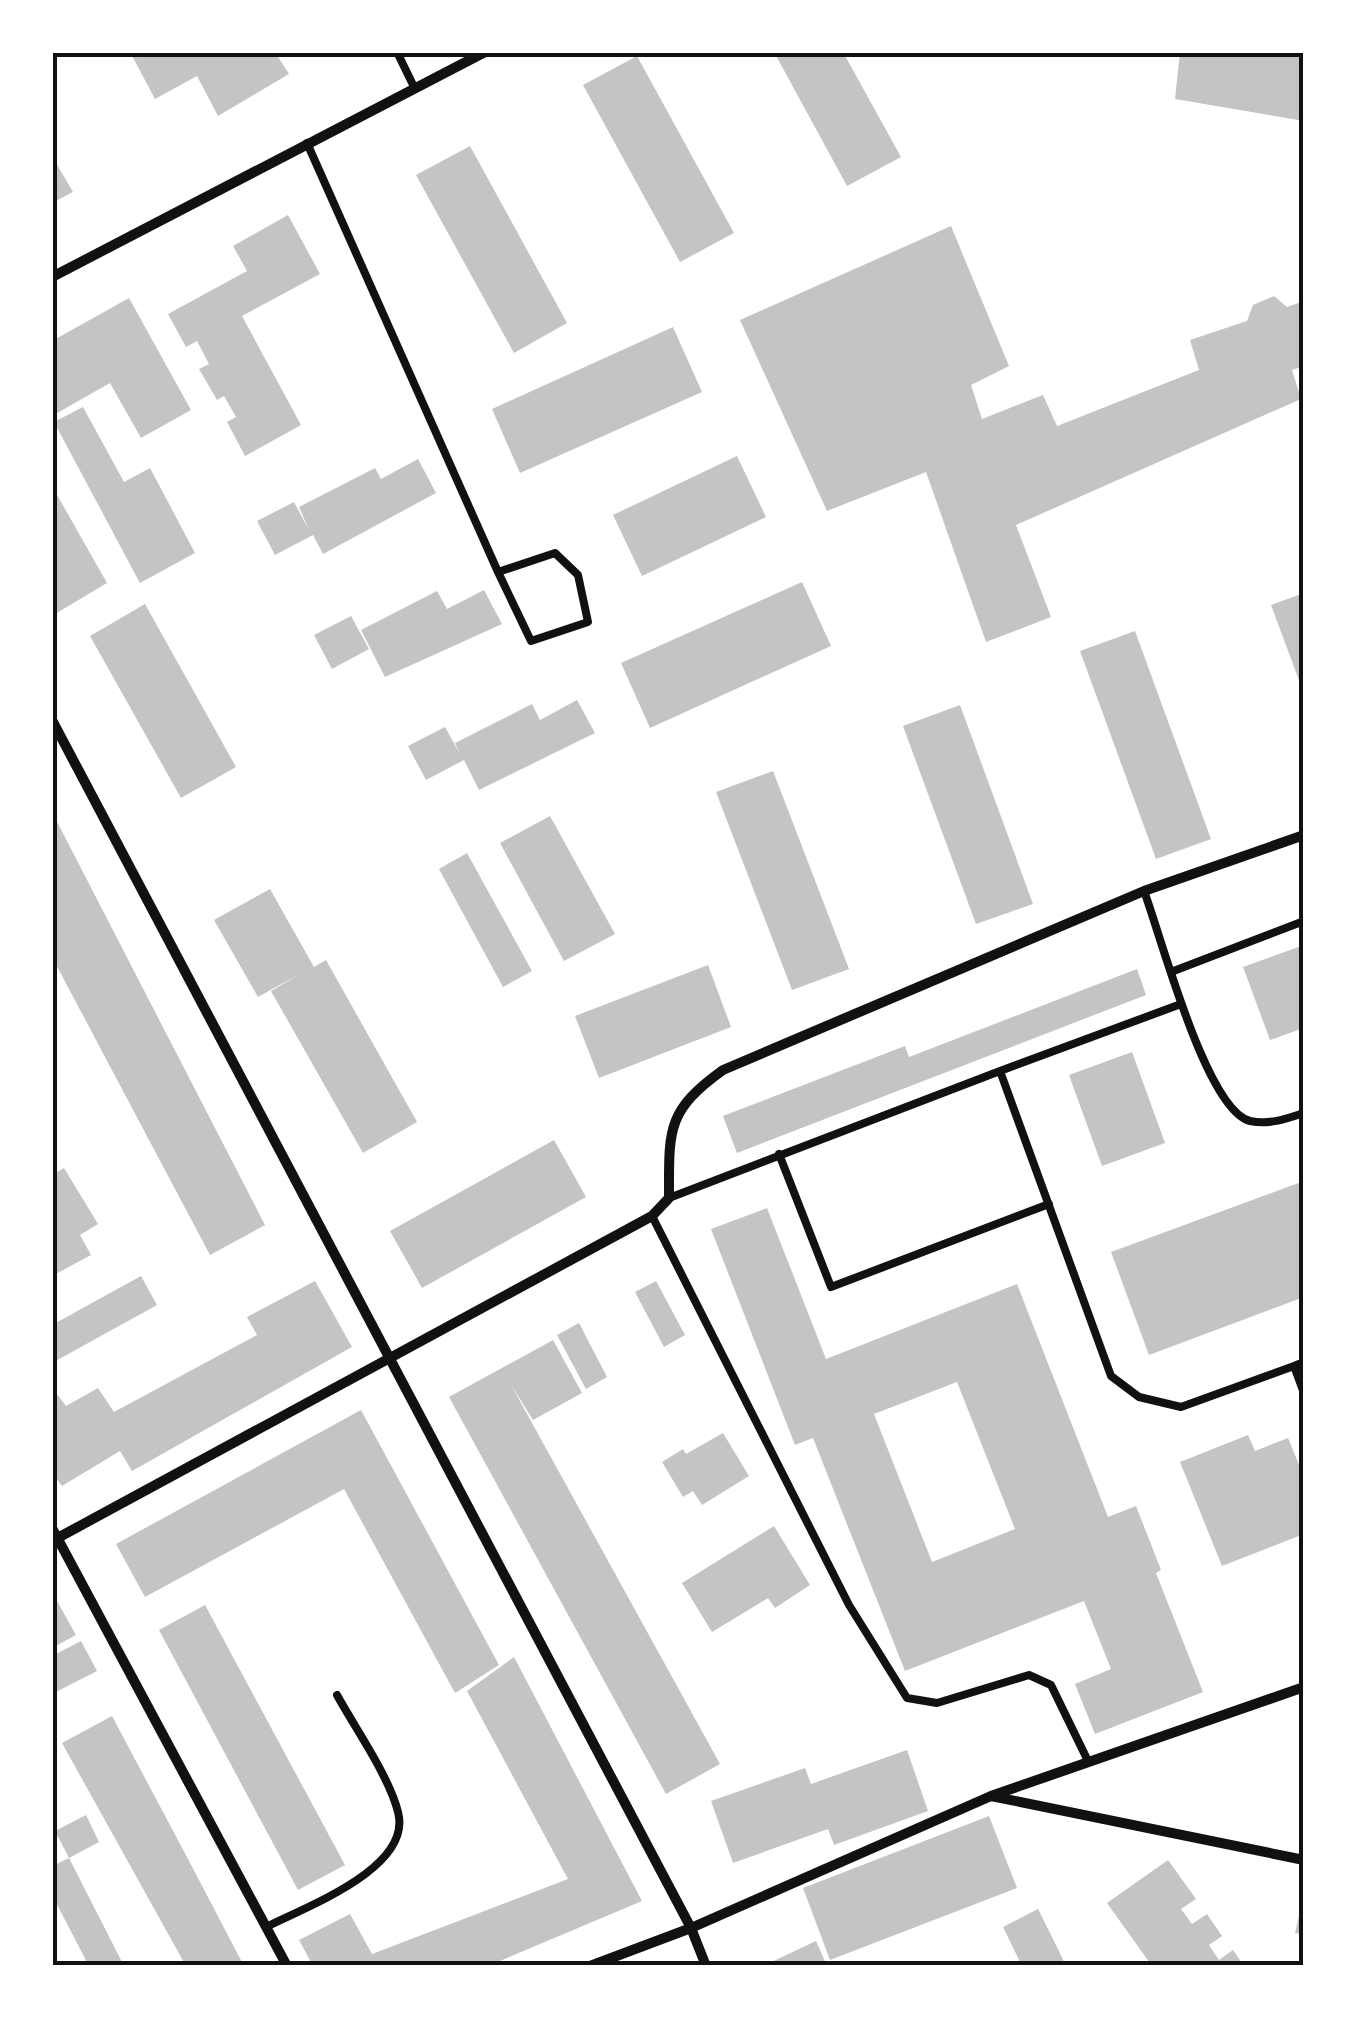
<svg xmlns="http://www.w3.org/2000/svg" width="1356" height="2018" viewBox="0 0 1356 2018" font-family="'IBM Plex Sans',sans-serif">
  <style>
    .building { fill: #c4c4c4; fill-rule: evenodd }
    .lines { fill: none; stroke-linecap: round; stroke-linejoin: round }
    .service { stroke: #111; stroke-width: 8 }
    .minor { stroke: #111; stroke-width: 10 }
    .neatline { fill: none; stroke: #111; stroke-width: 4 }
  </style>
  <rect width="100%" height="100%" fill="#fff"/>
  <path class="building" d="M130,52H275L289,74L218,116L197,76L155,99Z
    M774,52H843L901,157L847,186Z
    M1180,52H1304V121L1175,99Z
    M637,56L734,233L680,262L583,85Z
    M470,146L567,323L514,353L416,175Z
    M52,156L73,192L52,203Z
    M288,215L320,274L242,316L301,425L245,456L227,422L236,417L224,396L217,400L199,369L209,364L197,341L186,347L168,314L247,271L233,246Z
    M951,226L1009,366L971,385L982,419L1043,395L1057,426L1199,370L1190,340L1247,321L1253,305L1274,296L1287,307L1304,301V366L1292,370L1301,399L1016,525L1051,617L986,642L926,472L827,511L740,320Z
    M129,298L191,410L141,438L110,383L52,416V341Z
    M673,327L702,392L520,473L492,409Z
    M83,407L124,482L150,468L195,553L140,583L54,422Z
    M737,456L766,517L642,576L613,515Z
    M418,459L436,493L323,554L313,535L275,555L257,521L294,502L309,530L299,507L375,468L381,479Z
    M52,486L107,583L55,614L52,610Z
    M802,582L831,646L650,728L621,663Z
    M484,590L502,624L385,677L361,630L437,591L447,609Z
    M1304,593V691H1303L1271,605Z
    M145,604L236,767L181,798L90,636Z
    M351,616L369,649L332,669L314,635Z
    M1135,631L1211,839L1156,859L1080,651Z
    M577,700L595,733L479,790L464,760L426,780L408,746L445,727L460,754L455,743L532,704L540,720Z
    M960,705L1033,904L976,924L903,726Z
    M773,771L849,969L792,990L716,792Z
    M52,812L265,1225L210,1255L52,957Z
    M550,816L615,934L564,961L500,843Z
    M467,853L532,971L503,987L439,869Z
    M270,889L314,967L326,960L417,1122L363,1153L271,991L301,973L258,997L214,920Z
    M1304,945V1028L1270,1040L1243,967Z
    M708,965L731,1027L599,1078L575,1016Z
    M1137,969L1146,995L737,1153L723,1116L905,1046L909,1057Z
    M1132,1052L1165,1143L1102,1166L1069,1075Z
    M554,1140L586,1197L422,1288L390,1231Z
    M64,1168L98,1224L80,1235L91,1255L52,1276V1175Z
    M1304,1181V1297L1149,1355L1111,1252Z
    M767,1208L826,1359L1017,1284L1108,1517L1136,1506L1161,1570L1156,1573L1203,1692L1095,1734L1075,1684L1111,1669L1084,1601L905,1671L813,1438L795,1445L711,1229ZM957,1382L1015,1529L932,1562L874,1414Z
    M141,1276L157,1305L52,1363V1325Z
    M315,1281L352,1347L132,1471L120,1451L62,1486L52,1473V1397L57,1394L66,1406L98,1388L114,1412L257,1335L247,1317Z
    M656,1281L685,1335L664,1347L635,1292Z
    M579,1323L607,1377L586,1389L557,1335Z
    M553,1340L582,1393L533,1420L510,1383L720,1764L666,1794L449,1397Z
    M361,1410L499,1665L455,1693L344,1489L145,1597L116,1544Z
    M723,1433L749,1476L702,1505L693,1491L683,1497L662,1462L683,1449L686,1454Z
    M1248,1435L1255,1451L1288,1438L1304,1477V1534L1222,1566L1180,1462Z
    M774,1526L810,1585L775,1608L768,1598L712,1632L682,1583Z
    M52,1592L76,1635L52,1648Z
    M205,1605L345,1865L298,1890L159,1630Z
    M81,1641L97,1671L52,1694V1656Z
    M514,1657L642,1901L488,1966H313L299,1940L350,1914L372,1954L568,1879L467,1691Z
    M112,1716L188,1859L244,1966H186L62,1743Z
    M907,1750L928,1811L834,1845L828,1829L733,1863L711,1801L805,1768L811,1784Z
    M86,1815L99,1842L69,1858L55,1831Z
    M989,1816L1017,1888L830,1960L803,1888Z
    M69,1858L124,1966H89L52,1895V1866Z
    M1168,1860L1196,1899L1181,1909L1192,1924L1207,1914L1222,1936L1209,1945L1219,1960L1233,1950L1244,1966H1152L1107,1903Z
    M1302,1903L1304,1904V1935L1295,1933Z
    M1038,1909L1057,1947L1066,1966H1022L1003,1927Z
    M816,1941L827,1966H763Z"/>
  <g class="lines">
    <path class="service" d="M397,52L415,89
      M307,143L498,572L531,641L588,622L578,575L555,553L498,572
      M1144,891C1161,936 1206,1110 1250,1121C1269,1125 1286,1119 1304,1113
      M1171,972L1304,921
      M1181,1004L1000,1071L1111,1376L1139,1397L1181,1407L1294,1366
      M779,1154L831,1287L1049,1204
      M669,1198L1000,1071
      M652,1216L849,1605L907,1698L937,1703L1029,1675L1051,1685L1087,1759
      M1304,1362L1294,1366L1304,1393
      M266,1927C305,1907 413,1868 398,1812C389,1776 355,1728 337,1695"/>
    <path class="minor" d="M52,277L485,52
      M52,720L691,1928L706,1966
      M52,1528L287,1966
      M52,1541L652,1216L669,1198C669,1130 666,1111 723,1070L1144,891L1304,835
      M991,1796L1304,1860
      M590,1966L691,1928L991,1796L1304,1687"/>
  </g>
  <rect width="1356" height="2018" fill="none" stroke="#ffffff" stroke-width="110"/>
  <rect x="55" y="55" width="1246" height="1908" class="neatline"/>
</svg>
